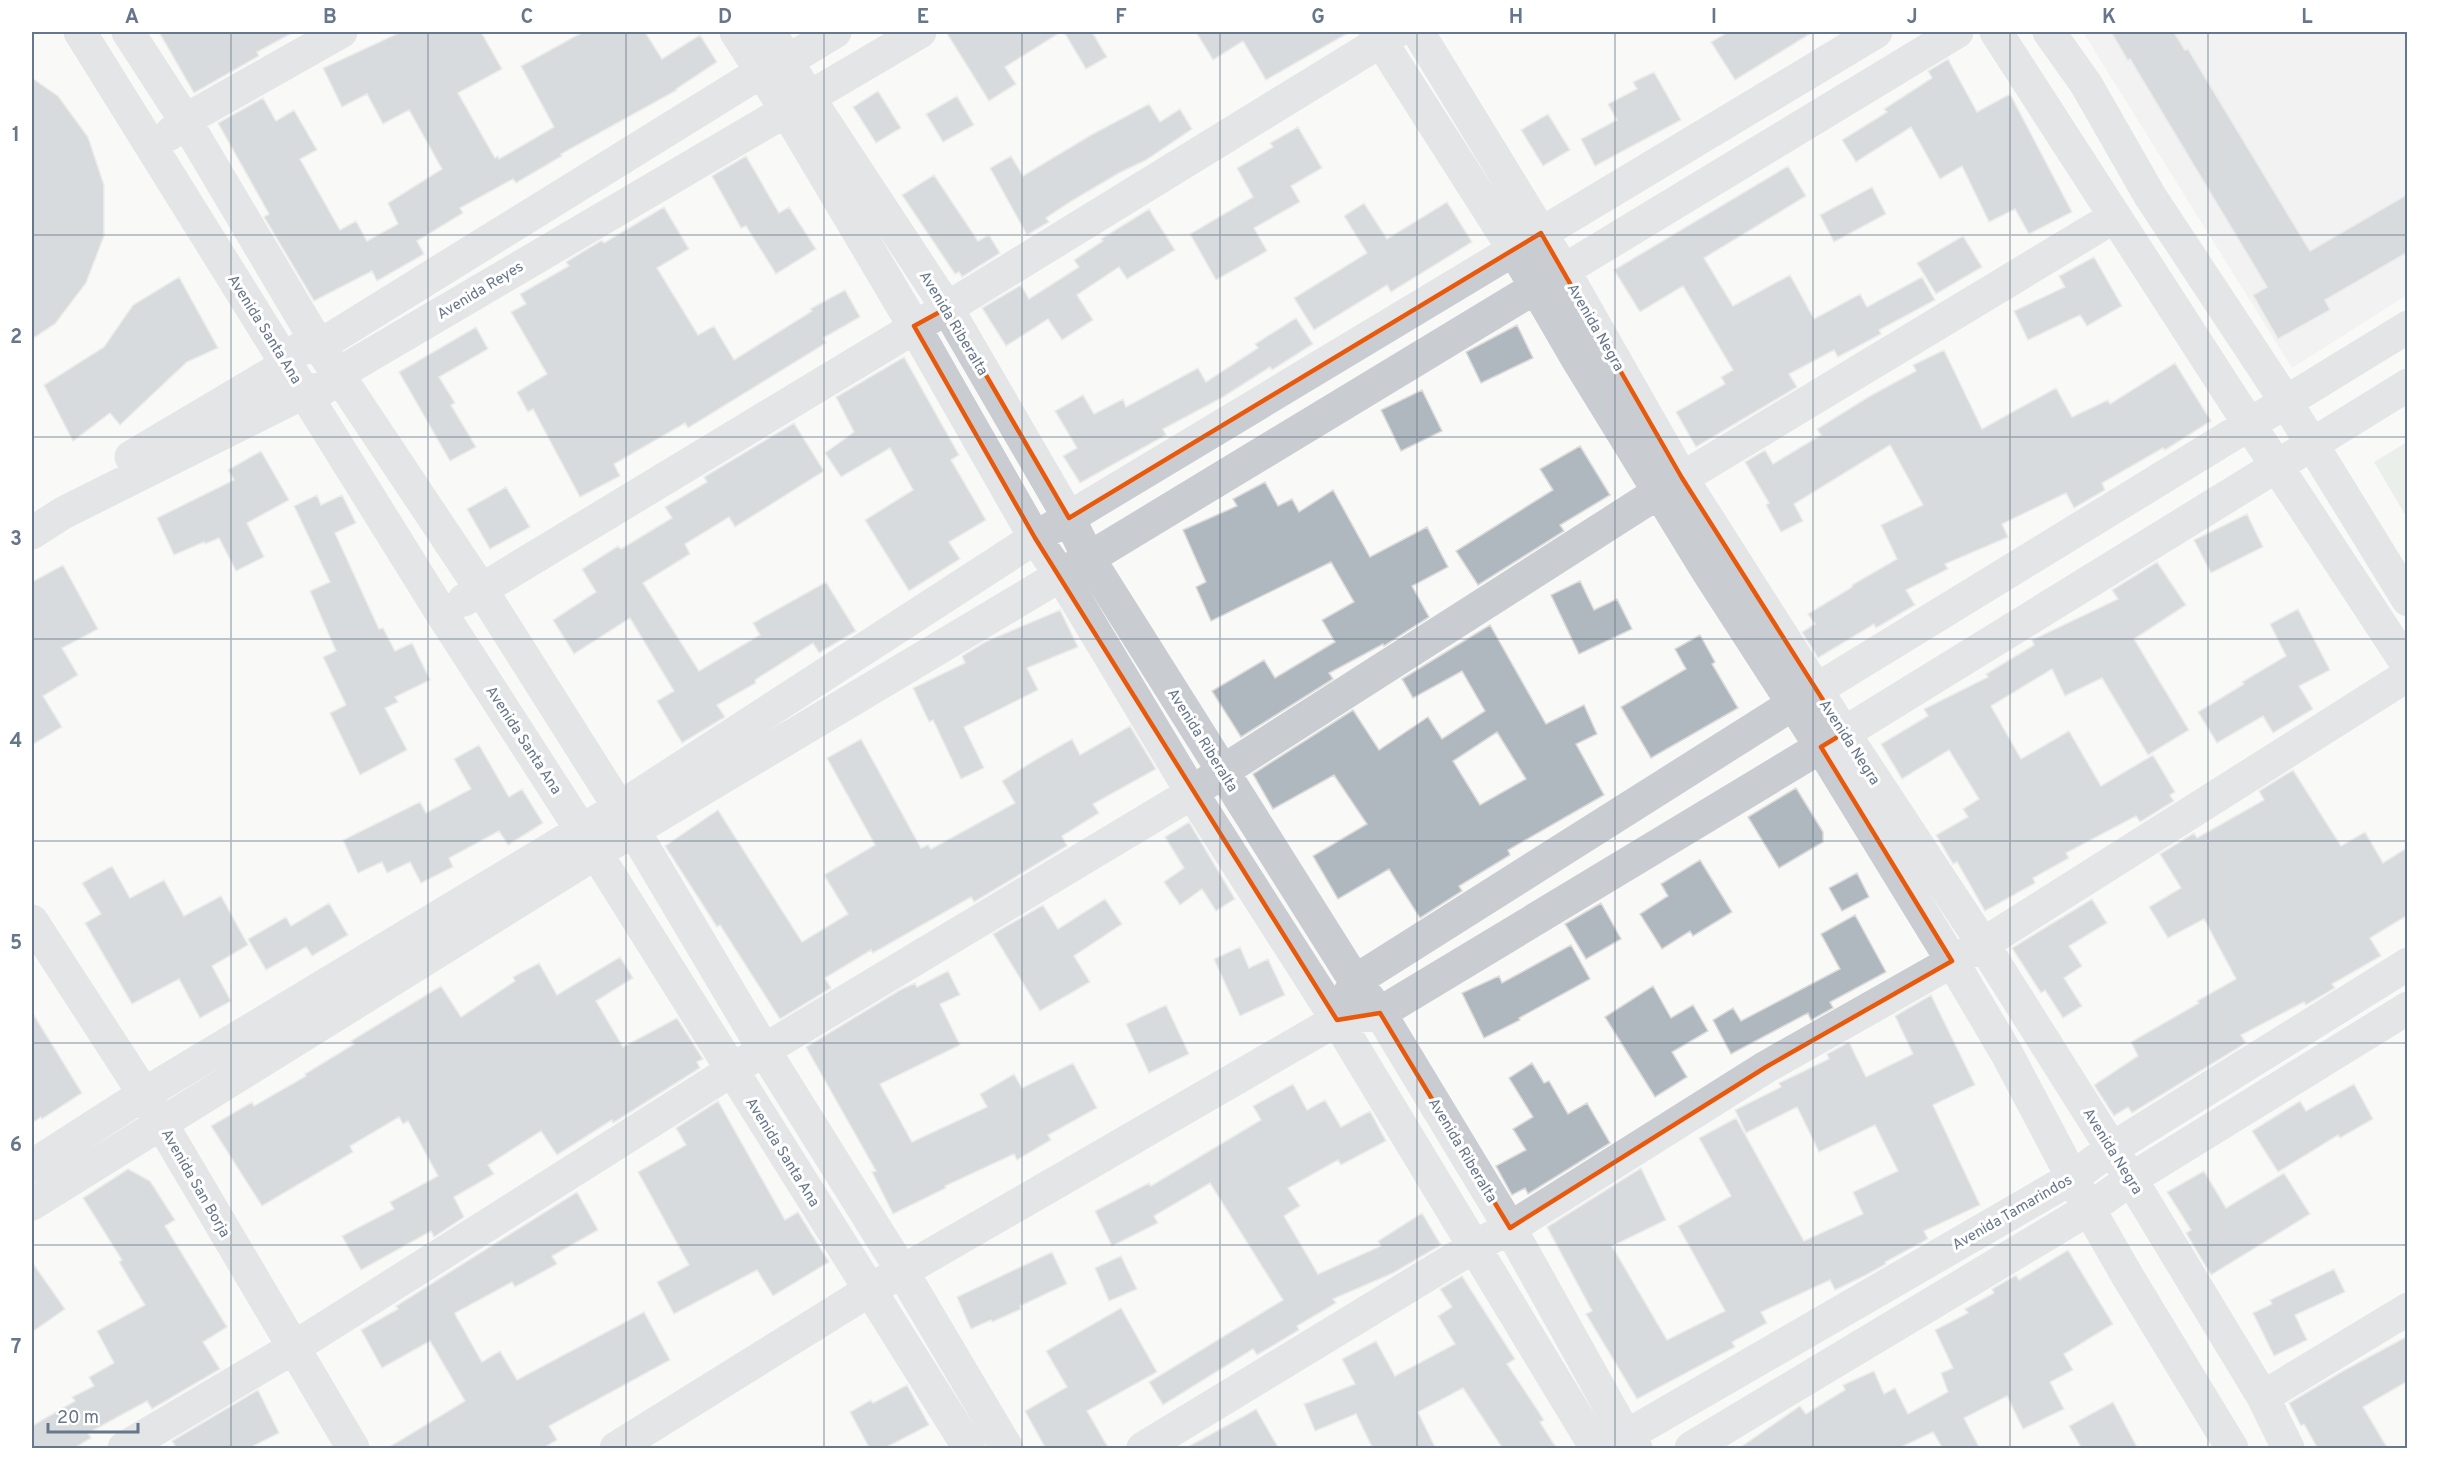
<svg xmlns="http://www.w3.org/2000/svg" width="2439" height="1480" viewBox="0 0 2439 1480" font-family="Overpass,sans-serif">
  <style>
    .built { fill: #e7e9e8 }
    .green { fill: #dae2d8 }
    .building { fill: #afb7bf; stroke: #dbdcd9; stroke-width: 1.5; fill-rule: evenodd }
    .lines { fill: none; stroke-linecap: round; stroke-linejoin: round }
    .minor { stroke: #c9ccd1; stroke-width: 33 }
    .marked { fill: none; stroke: #e8590c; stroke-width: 4.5; stroke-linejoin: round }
    .grid { fill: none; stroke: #66768b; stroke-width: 1.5; stroke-opacity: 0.55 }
    .labels { text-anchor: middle; stroke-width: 6; stroke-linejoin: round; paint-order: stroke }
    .street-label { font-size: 15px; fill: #66768b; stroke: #fff }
    .neatline { fill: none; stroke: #66768b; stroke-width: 2 }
    .grid-label { font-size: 20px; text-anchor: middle; font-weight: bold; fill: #66768b }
  </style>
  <rect width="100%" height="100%" fill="#f9faf7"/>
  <path class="built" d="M2083,32H2407V295L2292,368Z"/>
  <path class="green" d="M2407,442V518L2374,462Z"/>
  <path class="building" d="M159,32H294L257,52L259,56L194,93Z
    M401,32H481L502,69L458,93L495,158L498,156L499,159L554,127L521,66L583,32H645L662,59L700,35L717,62L676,89L677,90L561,154L562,156L516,183L513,179L460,208L463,213L417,241L424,254L377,281L372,271L314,301L264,217L269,214L218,123L263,98L276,121L294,110L317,150L300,159L340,230L356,221L367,241L398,224L388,203L442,169L409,110L383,124L367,94L342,107L323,68Z
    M946,32H1061L1005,67L1016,84L989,101Z
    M1064,32H1092L1107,57L1086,69Z
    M1196,32H1350L1266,80L1243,41L1213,60Z
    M1728,32H1813L1735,80L1711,42Z
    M2111,32H2174L2185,50L2188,49L2310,251L2408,194V252L2325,300L2330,310L2278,339L2253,295L2267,287L2130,59L2128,61Z
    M1948,59L1977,112L2010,94L2072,212L2029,234L2015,209L1989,222L1962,166L1940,179L1911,127L1856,162L1842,140L1887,112L1884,109L1932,78L1928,71Z
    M1654,72L1681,120L1595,166L1581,139L1617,120L1608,104L1637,89L1633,82Z
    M32,78L58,96L88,137L104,185V236L86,283L55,324L32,339Z
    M878,91L901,128L876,143L853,107Z
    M957,96L974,125L943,142L926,114Z
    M1149,104L1160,122L1180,109L1192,129L1146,160L1119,173L1070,202L1046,218L1049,222L1027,235L990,168L1011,156L1023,176L1091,135Z
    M1548,114L1570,150L1543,166L1521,130Z
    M1298,127L1322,168L1291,186L1300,202L1254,228L1267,251L1216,280L1190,234L1253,197L1237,168L1273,147L1270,143Z
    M746,156L779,213L789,207L816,249L776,274L746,226L741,228L712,176Z
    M1788,166L1806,196L1704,258L1733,306L1790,275L1814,319L1860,294L1867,307L1922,277L1935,300L1879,330L1881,334L1838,357L1834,350L1789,374L1797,387L1696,447L1676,412L1725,384L1721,377L1733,370L1683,286L1640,312L1614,270Z
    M934,175L978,241L989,235L1000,253L962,277L959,272L955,274L902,195Z
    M1872,187L1886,214L1834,242L1820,215Z
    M1447,202L1472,242L1391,292L1387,285L1314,330L1294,298L1367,253L1344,216L1364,203L1387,239Z
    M664,207L689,249L657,268L698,335L714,326L734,360L812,311L810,309L845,290L860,317L823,338L826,343L688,428L685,423L614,464L620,476L580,497L533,409L528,412L517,392L547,374L511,312L526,304L520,294L569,266L566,262L602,240L604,243Z
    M1149,209L1175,250L1127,279L1119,267L1077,295L1093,320L1062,340L1048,319L1006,346L982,308L1021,285L1029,299L1079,267L1074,260L1103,241L1101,239Z
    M1963,236L1982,267L1936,294L1917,263Z
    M2094,257L2122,306L2087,326L2080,315L2028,340L2014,311L2065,287L2059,276Z
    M179,277L218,348L187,362L120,425L110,413L73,441L44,385L104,347L133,305Z
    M1296,318L1313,344L1272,370L1270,367L1223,397L1163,429L1166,435L1080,483L1063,456L1077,448L1055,411L1083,395L1094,414L1123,399L1126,407L1198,368L1206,382L1258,348L1255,344Z
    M1517,325L1533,358L1481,383L1466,352Z
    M476,327L488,349L439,377L455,403L451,405L476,447L450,461L399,372Z
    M1944,350L1982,429L2056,388L2072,417L2108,400L2110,404L2175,363L2211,421L2165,450L2163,448L2102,483L2105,490L2074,508L2066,493L2002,524L2008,537L1945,564L1948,569L1906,590L1915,605L1876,628L1874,624L1818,658L1802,632L1815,624L1808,614L1852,587V585L1897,559L1881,525L1923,505L1890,445L1794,504L1803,521L1781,532L1766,505L1769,503L1745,462L1765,450L1773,464L1821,435L1817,429L1870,396L1916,371L1913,365Z
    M904,357L959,455L951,460L986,520L949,542L960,559L909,591L865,520L913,490L890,448L841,477L825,453L854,432L836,397Z
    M1422,390L1442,431L1401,451L1381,410Z
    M794,423L824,471L735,527L729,517L685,544L690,554L643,583L699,671L760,635L753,623L826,582L856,631L819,653L813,643L755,680L756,683L717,705L725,717L682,743L657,701L674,691L630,618L574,654L553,620L596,592L582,569L618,546L621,549L672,518L665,507L707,482L704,477Z
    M1580,446L1610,495L1560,525L1564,531L1478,585L1456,551L1553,490L1540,469Z
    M261,451L289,500L247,523L264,557L236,571L219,538L205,544L204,542L174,555L157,518L234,480L228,470Z
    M1265,482L1278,506L1292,499L1299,512L1333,490L1370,557L1427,527L1448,567L1412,586L1429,617L1384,646L1383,644L1329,673L1333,679L1241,737L1212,691L1264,660L1275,678L1335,642L1322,620L1354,602L1331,562L1211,621L1196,587L1206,582L1183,530L1237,506L1233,499Z
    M506,487L530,527L490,549L467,509Z
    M317,495L321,505L342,495L356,523L335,533L379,629L383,628L395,651L412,643L430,680L395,697L398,702L385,708L407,750L360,775L330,713L346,705L323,657L336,651L310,591L330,582L294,506Z
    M2247,514L2263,547L2211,573L2194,540Z
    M2157,562L2186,605L2134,639L2189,730L2148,755L2102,678L2065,696L2052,669L1991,706L2021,759L2069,731L2101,786L2153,755L2175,792L2170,795L2174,801L2140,822L2136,816L2066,853L2069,858L2033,878L2035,883L1985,911L1957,862L1953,864L1936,835L1968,817L1963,809L1979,799L1949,750L1902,779L1881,744L1928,716L1924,709L1988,677L1986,674L2034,645L2032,640L2118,599L2112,590Z
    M63,565L98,629L62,648L78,675L43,696L62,727L32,745V582Z
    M1580,581L1594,610L1617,599L1632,629L1579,654L1551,595Z
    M2298,609L2330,670L2299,686L2313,709L2273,733L2263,716L2217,743L2198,712L2244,684L2242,682L2286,656L2270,624Z
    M1060,610L1078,647L1027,668L1038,690L964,727L984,768L961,779L933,720L929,722L913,688L965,663L962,656L985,642Z
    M1490,625L1546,724L1584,705L1597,734L1576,744L1604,795L1508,850L1510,855L1459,886L1462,891L1420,918L1389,869L1338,899L1313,856L1367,824L1334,775L1273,809L1253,774L1353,710L1379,750L1428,717L1442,739L1485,711L1462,671L1413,698L1402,679ZM1497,732L1526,779L1480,805L1453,761Z
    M1700,635L1715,662L1712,664L1738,708L1651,758L1621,707L1686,669L1675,649Z
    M1130,726L1156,769L1093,804L1099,813L1062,836L1067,846L974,902L971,897L873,953L871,950L825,978L831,988L780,1019L720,925L717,927L665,846L718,810L802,942L848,914L824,875L875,845L827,758L861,739L921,848L928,845L931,849L1015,803L1002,781L1037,759L1072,739L1080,755Z
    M479,745L509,797L522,789L543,823L508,845L499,831L449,858L453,867L421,883L410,862L387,873L382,862L358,873L343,840L420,802L426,813L471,789L454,759Z
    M2293,770L2341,846L2365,832L2383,863L2408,847V915L2370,938L2381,956L2332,984L2335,988L2306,1005L2304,1002L2241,1035L2246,1043L2132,1113L2128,1107L2114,1116L2094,1085L2138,1056L2131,1042L2199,1003L2197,1001L2236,979L2204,919L2168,938L2149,907L2181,888L2160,854L2194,833L2197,838L2264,800L2259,791Z
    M1796,788L1823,832V842L1779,868L1748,817Z
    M1189,822L1235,899L1216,911L1202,889L1180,905L1164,882L1184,868L1165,837Z
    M1700,860L1732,912L1693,936L1690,931L1662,949L1640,914L1668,896L1661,884Z
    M112,866L130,898L164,880L184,916L221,896L248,945L212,966L231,1001L200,1018L179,979L132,1004L85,923L101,914L82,883Z
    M1857,873L1869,897L1842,911L1829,888Z
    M1105,899L1122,924L1074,956L1090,982L1040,1011L993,934L1043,905L1058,929Z
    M2092,899L2107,923L2069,946L2082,966L2064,978L2082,1006L2063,1018L2045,990L2041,993L2012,948Z
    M329,903L348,935L312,956L306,947L266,970L248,939L286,917L291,926Z
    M1601,903L1621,939L1586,959L1565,924Z
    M1855,915L1886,972L1830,1002L1833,1008L1811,1020L1808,1013L1731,1054L1713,1020L1733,1008L1741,1021L1840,969L1821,934Z
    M1571,945L1590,979L1519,1018L1520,1020L1484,1038L1462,993L1499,976L1502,983Z
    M1240,947L1249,968L1268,959L1285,995L1240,1016L1214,959Z
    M620,957L633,978L596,1001L623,1047L677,1018L703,1059L697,1062L700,1068L613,1123L612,1120L557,1155L541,1131L488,1165L494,1174L454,1197L464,1217L434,1237L431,1231L361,1270L342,1236L394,1209L390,1202L438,1176L408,1121L403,1124L399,1117L350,1146L353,1152L262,1206L211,1126L252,1102L254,1106L306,1076L305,1074L354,1044L351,1041L441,986L461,1017L515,981L513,977L539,963L557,995Z
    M948,971L960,995L940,1004L960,1045L880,1084L912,1142L987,1107L980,1094L1014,1074L1022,1088L1073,1063L1097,1108L1048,1135L1051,1140L1017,1160L1014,1154L945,1186L946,1188L893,1214L872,1172L876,1171L806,1047L900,990L915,983L917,987Z
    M1653,986L1671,1018L1693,1005L1708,1031L1672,1052L1687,1077L1655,1097L1605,1017Z
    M1931,995L1975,1085L1933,1105L1980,1205L1924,1231L1928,1239L1885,1262L1886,1264L1866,1275L1835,1290L1830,1280L1761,1312L1767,1323L1732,1342L1735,1347L1637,1399L1586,1314L1592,1311L1547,1227L1641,1168L1666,1220L1612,1246L1667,1340L1725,1311L1678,1226L1731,1196L1699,1138L1736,1118L1804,1241L1863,1214L1853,1192L1898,1171L1875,1125L1819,1152L1797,1107L1746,1133L1735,1110L1781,1087L1779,1083L1829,1059L1827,1054L1849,1042L1866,1077L1913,1054L1895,1016Z
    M1166,1005L1189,1054L1149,1073L1126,1024Z
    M32,1012L82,1093L42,1119L41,1117L32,1123Z
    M1532,1063L1544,1083L1549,1081L1568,1114L1587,1103L1610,1143L1528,1194L1525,1188L1512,1195L1496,1166L1526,1150L1513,1129L1533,1117L1509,1078Z
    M1293,1084L1307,1110L1325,1100L1341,1127L1370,1111L1386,1141L1341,1165L1338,1160L1288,1188L1300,1206L1284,1216L1318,1274L1381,1246L1378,1241L1422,1213L1441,1245L1393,1273L1333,1299L1336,1303L1297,1326L1299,1330L1257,1355L1253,1349L1163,1405L1149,1382L1283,1300L1210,1183L1154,1216L1158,1223L1112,1246L1095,1211L1149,1183L1151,1186L1261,1120L1253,1106Z
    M2354,1084L2373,1119L2340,1138L2338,1135L2278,1172L2252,1131L2300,1101L2306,1111Z
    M718,1101L785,1220L798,1212L829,1262L773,1296L757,1270L674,1314L657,1282L689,1265L638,1172L686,1145L676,1128Z
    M128,1169L150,1181L175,1220L165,1226L227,1327L203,1342L220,1369L152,1409L147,1401L88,1433L91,1438L73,1449H32V1426L75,1401L72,1397L94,1386L89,1377L114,1363L97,1331L145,1305L119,1262L122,1260L83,1198Z
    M2204,1171L2226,1208L2284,1173L2310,1214L2211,1275L2186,1233L2191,1230L2167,1192Z
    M577,1192L598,1230L552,1256L557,1264L515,1287L512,1282L455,1313L456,1316L482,1362L500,1351L517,1380L644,1312L670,1360L549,1426L557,1440L542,1449H386L465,1401L430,1341L382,1368L361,1330L398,1309L396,1306Z
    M2068,1250L2113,1324L2064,1354L2073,1370L2050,1382L2064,1409L2023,1429L2007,1396L1964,1418L1980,1449H1943L1933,1432L1897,1449H1738L1800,1406L1806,1414L1845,1390L1843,1385L1874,1371L1884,1394L1895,1388L1908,1414L1948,1392L1941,1373L1953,1368L1935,1330L1968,1313L1965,1309L1994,1293L1992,1289L2016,1275L2019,1280Z
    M1052,1252L1067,1284L1020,1306L1021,1309L992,1322L991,1320L971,1329L957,1297Z
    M1121,1256L1137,1289L1109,1301L1095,1268Z
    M32,1262L65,1309L32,1332Z
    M2334,1269L2345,1292L2295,1315L2307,1340L2274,1356L2253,1313L2272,1304L2270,1300Z
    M1462,1276L1515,1359L1507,1364L1544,1420L1540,1422L1557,1449H1503L1463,1388L1418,1412L1436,1449H1373L1356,1414L1315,1431L1304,1404L1355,1384L1342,1359L1376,1341L1395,1376L1455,1344L1438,1316L1452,1307L1440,1289Z
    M1121,1308L1157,1372L1087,1411L1109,1449H1046L1025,1411L1067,1387L1046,1351Z
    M2408,1336V1381L2363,1407L2388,1449H2318L2304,1424L2301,1426L2289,1403L2343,1371Z
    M907,1385L929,1425L883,1449H870L850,1412L871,1400L873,1403Z
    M258,1390L279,1433L247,1449H177L172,1441Z
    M2113,1402L2138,1449H2082L2069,1426Z
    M1256,1409L1279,1449H1184L1246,1415Z"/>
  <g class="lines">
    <path class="minor" d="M80,32L442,614L596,853L969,1448
      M128,32L185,120L319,346L481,589L634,831L764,1050L902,1271L1007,1448
      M736,32L786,110L914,326L1035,538L1061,575L1192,793L1337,1020L1596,1448
      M770,32L809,98L947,308L1069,518L1088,557L1355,981L1380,1013L1510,1228L1626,1436L1636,1448
      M1375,32L1514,250L1576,357L1708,572L1821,747L1952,961L2007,1054L2089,1209L2128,1277L2232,1448
      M1418,32L1563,269L1682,478L1844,733L1983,944L2131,1179L2263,1397L2288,1448
      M1996,32L2249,424L2408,666
      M2049,32L2086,84L2150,196L2286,402L2408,600
      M170,134L185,120L341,32
      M131,457L286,365L299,349L319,346L761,72L787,61L835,32
      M32,533L63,513L305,392L324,388L338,374L920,32
      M464,600L947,308L1396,32
      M32,921L144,1094L353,1448
      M1346,1001L1355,981L1793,704L2408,327
      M32,1166L144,1094L619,808L1035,538L1876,32
      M32,1204L596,853L1061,575L1957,32
      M2263,1397L2408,1309
      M124,1448L293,1348L764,1050L1192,793L1223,771L1659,492L2114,217
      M616,1448L870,1290L1337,1020L1380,1013L1844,733L2408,385
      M1143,1448L1475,1246L1510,1228L1766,1067L1983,944L2408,675
      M1609,1448L1626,1436L2072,1178L2111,1149L2408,964
      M1691,1448L2089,1209L2131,1179L2408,1008"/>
  </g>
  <path d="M0 0H2439V1480H0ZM1541,233L1682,478L1844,733L1821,747L1952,961L1766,1067L1510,1228L1380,1013L1337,1020L1035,538L914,326L947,308L1069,518Z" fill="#f9faf7" fill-opacity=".55" fill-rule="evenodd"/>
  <path class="marked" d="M1541,233L1682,478L1844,733L1821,747L1952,961L1766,1067L1510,1228L1380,1013L1337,1020L1035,538L914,326L947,308L1069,518Z"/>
  <path class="grid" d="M231,32V1448M428,32V1448M626,32V1448M824,32V1448M1022,32V1448M1220,32V1448M1417,32V1448M1615,32V1448M1813,32V1448M2010,32V1448M2208,32V1448M32,235H2408M32,437H2408M32,639H2408M32,841H2408M32,1043H2408M32,1245H2408"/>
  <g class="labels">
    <g class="street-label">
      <text transform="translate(480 290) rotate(-31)" y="5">Avenida Reyes</text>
      <text transform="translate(954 323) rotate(59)" y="5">Avenida Riberalta</text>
      <text transform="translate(1596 327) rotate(60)" y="5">Avenida Negra</text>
      <text transform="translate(265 329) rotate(58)" y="5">Avenida Santa Ana</text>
      <text transform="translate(524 740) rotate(57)" y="5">Avenida Santa Ana</text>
      <text transform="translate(1203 740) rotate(58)" y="5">Avenida Riberalta</text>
      <text transform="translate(1850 742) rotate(57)" y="5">Avenida Negra</text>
      <text transform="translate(1463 1150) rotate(59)" y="5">Avenida Riberalta</text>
      <text transform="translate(2113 1151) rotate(58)" y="5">Avenida Negra</text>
      <text transform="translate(783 1152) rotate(58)" y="5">Avenida Santa Ana</text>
      <text transform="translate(196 1183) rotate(60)" y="5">Avenida San Borja</text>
      <text transform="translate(2012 1212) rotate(-30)" y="5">Avenida Tamarindos</text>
    </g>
  </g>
  <rect width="2439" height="1480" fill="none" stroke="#ffffff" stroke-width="66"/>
  <path d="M48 1423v9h90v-9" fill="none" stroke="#66768b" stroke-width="3"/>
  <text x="57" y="1423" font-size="18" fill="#66768b" stroke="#ffffff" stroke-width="4.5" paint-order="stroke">20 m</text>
  <rect x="33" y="33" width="2373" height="1414" class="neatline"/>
  <g class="grid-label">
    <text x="132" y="23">A</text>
    <text x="330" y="23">B</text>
    <text x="527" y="23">C</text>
    <text x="725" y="23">D</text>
    <text x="923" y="23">E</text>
    <text x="1121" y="23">F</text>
    <text x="1318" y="23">G</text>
    <text x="1516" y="23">H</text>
    <text x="1714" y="23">I</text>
    <text x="1912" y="23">J</text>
    <text x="2109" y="23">K</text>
    <text x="2307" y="23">L</text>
    <text x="16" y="141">1</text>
    <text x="16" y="343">2</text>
    <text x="16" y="545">3</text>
    <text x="16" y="747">4</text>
    <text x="16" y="949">5</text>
    <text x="16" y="1151">6</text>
    <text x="16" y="1353">7</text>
  </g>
</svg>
